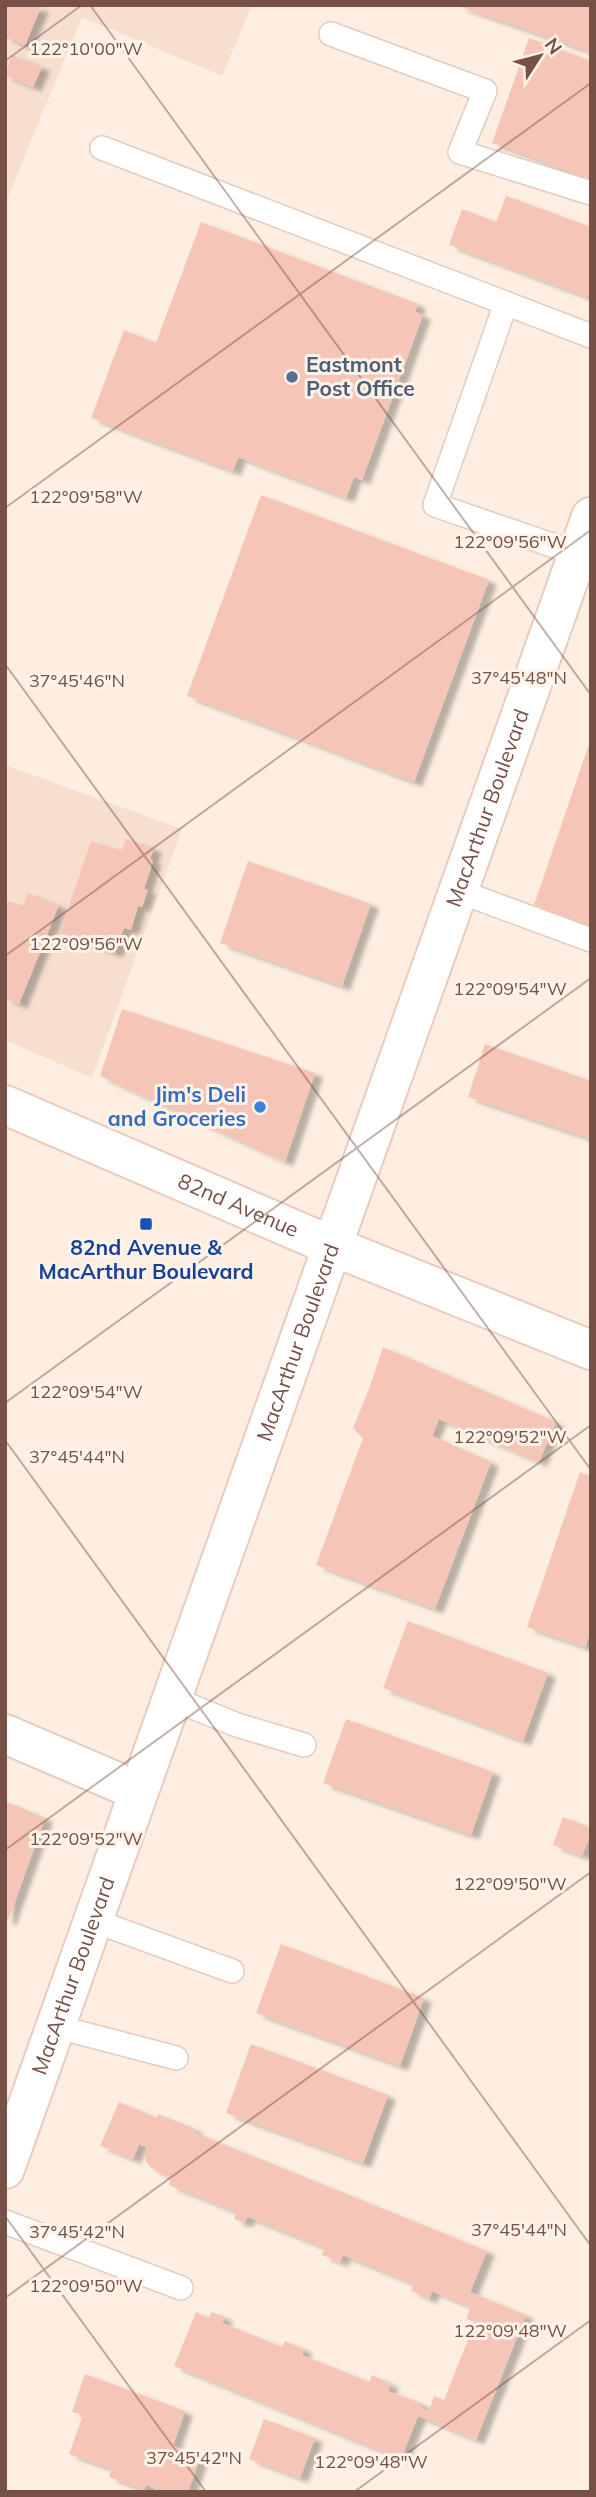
<svg xmlns="http://www.w3.org/2000/svg" width="596" height="2497" viewBox="0 0 596 2497" font-family="Mulish,sans-serif">
  <style>
    .residential { fill: #f6dfcf }
    .building { fill: #f5c6b7; filter: url(#shadow) }
    .lines { fill: none; stroke-linecap: round; stroke-linejoin: round }
    .lane-casing { stroke: #e5cbbf; stroke-width: 26 }
    .street-casing { stroke: #e5cbbf; stroke-width: 42 }
    .secondary-casing { stroke: #eacbbc; stroke-width: 42 }
    .lane { stroke: #fff; stroke-width: 23 }
    .street { stroke: #fff; stroke-width: 38 }
    .secondary { stroke: #fff; stroke-width: 38 }
    .ticks { fill: none; stroke: #775046; stroke-width: 2; stroke-opacity: 0.45 }
    .service-dot { fill: #5c6f8a; stroke: #fff3e9; stroke-width: 2.5 }
    .shop-dot { fill: #3f7fe0; stroke: #fff3e9; stroke-width: 2.5 }
    .transit-dot { fill: #1a4fb4; stroke: #fff3e9; stroke-width: 2.5 }
    .labels { text-anchor: middle; stroke-width: 6; stroke-linejoin: round; paint-order: stroke }
    .service-label { font-size: 21px; font-weight: bold; fill: #4e5e75; stroke: #fff3e9; text-anchor: start }
    .street-label { font-size: 21px; fill: #775046; stroke: #fff3e9 }
    .shop-label { font-size: 21px; font-weight: bold; fill: #366cbe; stroke: #fff3e9; text-anchor: end }
    .transit-label { font-size: 21px; font-weight: bold; fill: #164399; stroke: #fff3e9 }
    .ticks-label { font-size: 18px; text-anchor: middle; fill: #775046; stroke: #fff3e9; stroke-width: 6; stroke-linejoin: round; paint-order: stroke }
  </style>
  <defs>
    <filter id="shadow"><feDropShadow dx="8" dy="4.5" stdDeviation="2" flood-color="#0004"/></filter>
  </defs>
  <rect width="100%" height="100%" fill="#feeee1"/>
  <path class="residential" d="M5,5H252L222,76L82,17L5,204Z
    M5,765L182,829L92,1078L5,1040Z"/>
  <path class="building" d="M5,5L41,7L25,45L5,37Z
    M458,5H591V52L458,6Z
    M529,38L591,61V179L492,143Z
    M12,55L42,67L33,87L5,75Z
    M506,196L591,227V287L587,297L449,245L462,209L496,222Z
    M201,222L418,304L415,312L423,315L362,480L354,477L346,498L238,457L233,471L91,418L124,330L156,343Z
    M261,495L489,580L414,782L187,696Z
    M590,741H591V925L534,905Z
    M126,839L154,848L150,859L153,861L144,889L148,890L142,907L138,906L131,930L124,928L115,953L60,933L91,841L122,851Z
    M248,861L371,904L342,986L220,943Z
    M28,893L59,905L19,1004L5,998V906L9,901L23,906Z
    M122,1009L315,1073L285,1162L100,1076Z
    M485,1044L591,1081V1139L468,1097Z
    M383,1347L556,1422L539,1462L439,1419L432,1436L491,1462L435,1609L316,1565L363,1438L353,1428L369,1389Z
    M580,1472L591,1476V1630L585,1647L527,1627Z
    M408,1621L548,1673L523,1741L383,1688Z
    M346,1719L493,1772L471,1835L323,1783Z
    M5,1801L45,1818L8,1921L5,1920Z
    M563,1817L591,1828V1834L582,1856L553,1845Z
    M281,1944L424,1998L400,2066L256,2013Z
    M251,2044L388,2095L363,2163L226,2113Z
    M119,2102L157,2118L158,2114L195,2129L193,2132L487,2251L470,2292L526,2315L476,2440L418,2416L401,2459L174,2366L196,2312L209,2318L212,2312L225,2317L222,2323L282,2347L285,2341L304,2349L302,2355L369,2382L372,2375L391,2384L388,2391L423,2404L421,2408L429,2411L434,2396L444,2400L475,2322L466,2319L471,2307L432,2291L429,2299L411,2291L414,2284L343,2255L340,2262L322,2255L325,2248L248,2217L244,2223L234,2219L236,2212L169,2185L171,2179L150,2167L146,2161V2147L139,2144L133,2159L100,2146Z
    M85,2374L185,2411L173,2446L201,2456L188,2492H163L146,2485L144,2490L109,2477L112,2469L69,2454L83,2415L72,2412Z
    M264,2419L315,2438L300,2478L249,2459Z"/>
  <g class="lines">
    <defs>
      <path id="lane" d="M331,34L485,91L460,152L591,193
        M102,148L591,336
        M506,303L435,505L578,554
        M458,891L591,940
        M171,1698L237,1725L304,1745
        M92,1920L232,1971
        M54,2026L176,2058
        M5,2222L181,2288"/>
      <path id="street" d="M5,1734L138,1791"/>
      <g id="secondary">
        <path id="s1" d="M5,1105L332,1246L591,1350"/>
        <path id="s2" d="M5,2169L591,517"/>
      </g>
    </defs>
    <use href="#lane" class="lane-casing"/>
    <use href="#street" class="street-casing"/>
    <use href="#secondary" class="secondary-casing"/>
    <use href="#lane" class="lane"/>
    <use href="#street" class="street"/>
    <use href="#secondary" class="secondary"/>
  </g>
  <path class="ticks" d="M90,5L591,695M5,61L82,5M5,508L591,83M5,664L591,1470M5,956L591,530M5,1403L591,978M5,1440L591,2246M5,1850L591,1425M5,2216L206,2492M5,2298L591,1872M354,2492L591,2320"/>
  <circle class="service-dot" cx="292" cy="377" r="7"/>
  <circle class="shop-dot" cx="260" cy="1107" r="7"/>
  <rect class="transit-dot" x="139" y="1217" width="14" height="14" rx="3.5"/>
  <g class="labels">
    <g class="service-label">
      <text x="306" y="372">Eastmont<tspan x="306" dy="24">Post Office</tspan></text>
    </g>
    <g class="street-label">
      <text dy="7" stroke="none"><textPath href="#s2" startOffset="1444">MacArthur Boulevard</textPath></text>
      <text dy="7" stroke="none"><textPath href="#s1" startOffset="254">82nd Avenue</textPath></text>
      <text dy="7" stroke="none"><textPath href="#s2" startOffset="877">MacArthur Boulevard</textPath></text>
      <text dy="7" stroke="none"><textPath href="#s2" startOffset="205">MacArthur Boulevard</textPath></text>
    </g>
    <g class="shop-label">
      <text x="246" y="1102">Jim's Deli<tspan x="246" dy="24">and Groceries</tspan></text>
    </g>
    <g class="transit-label">
      <text x="146" y="1255">82nd Avenue &amp;<tspan x="146" dy="24">MacArthur Boulevard</tspan></text>
    </g>
  </g>
  <g class="ticks-label">
    <text x="86" y="55">122°10'00"W</text>
    <text x="86" y="503">122°09'58"W</text>
    <text x="510" y="548">122°09'56"W</text>
    <text x="519" y="684">37°45'48"N</text>
    <text x="77" y="687">37°45'46"N</text>
    <text x="86" y="950">122°09'56"W</text>
    <text x="510" y="995">122°09'54"W</text>
    <text x="86" y="1398">122°09'54"W</text>
    <text x="510" y="1443">122°09'52"W</text>
    <text x="77" y="1463">37°45'44"N</text>
    <text x="86" y="1845">122°09'52"W</text>
    <text x="510" y="1890">122°09'50"W</text>
    <text x="519" y="2236">37°45'44"N</text>
    <text x="77" y="2238">37°45'42"N</text>
    <text x="86" y="2292">122°09'50"W</text>
    <text x="510" y="2337">122°09'48"W</text>
    <text x="194" y="2464">37°45'42"N</text>
    <text x="371" y="2468">122°09'48"W</text>
  </g>
  <rect width="596" height="2497" fill="none" stroke="#775046" stroke-width="14"/>
  <g transform="translate(540 56) rotate(54)" stroke="#fff3e9" stroke-width="5" paint-order="stroke">
  <path d="M0-5L12 26L0 18L-12 26Z" fill="#775046"/>
  <text y="-10" font-size="19" font-weight="bold" text-anchor="middle" fill="#775046">N</text>
  </g>
</svg>
